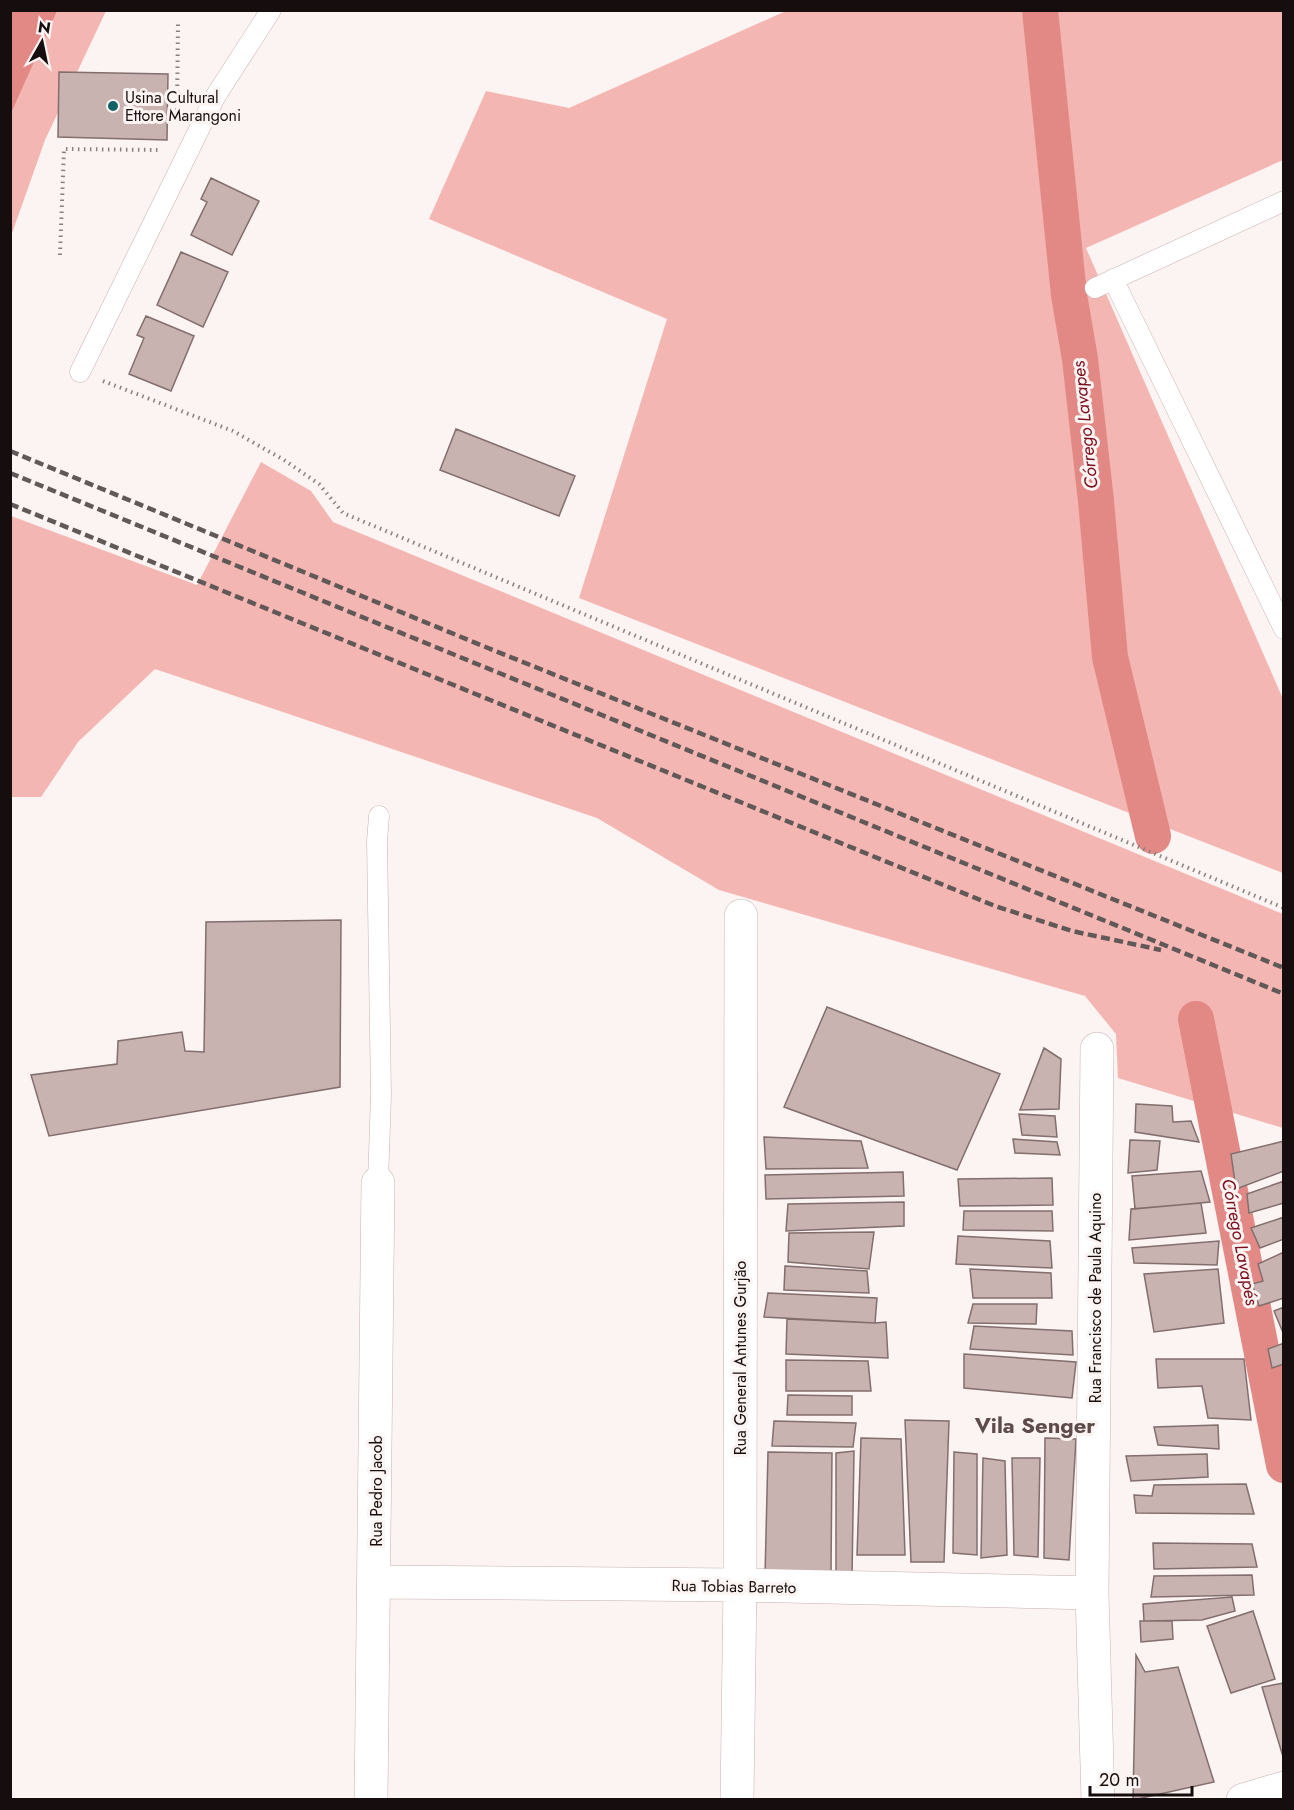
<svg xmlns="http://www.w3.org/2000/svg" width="1294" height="1810" viewBox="0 0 1294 1810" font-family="Jost,sans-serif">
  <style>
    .green { fill: #f4b6b2 }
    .water { fill: #e28986 }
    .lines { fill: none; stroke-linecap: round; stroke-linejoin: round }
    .canal { stroke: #e28986; stroke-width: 36 }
    .building { fill: #c8b3b1; stroke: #826e6d; stroke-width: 1.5 }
    .lane-casing { stroke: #c7b2b1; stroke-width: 21 }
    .street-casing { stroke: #c7b2b1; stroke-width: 34 }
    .path { stroke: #898080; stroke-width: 4; stroke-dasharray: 1.5 4.5; stroke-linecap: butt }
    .lane { stroke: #fff; stroke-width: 20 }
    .street { stroke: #fff; stroke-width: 33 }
    .rail { stroke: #615858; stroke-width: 4.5; stroke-dasharray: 9 4.5; stroke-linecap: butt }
    .poi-dot { fill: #116267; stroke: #fcf3f3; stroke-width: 2 }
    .labels { text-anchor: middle; stroke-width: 6; stroke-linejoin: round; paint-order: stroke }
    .poi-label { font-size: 16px; fill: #160e0e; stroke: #fcf3f3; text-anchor: start }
    .street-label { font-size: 16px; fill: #160e0e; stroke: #fcf3f3 }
    .water-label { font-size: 18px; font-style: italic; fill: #7b0f1c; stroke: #fcf3f3 }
    .district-label { font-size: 22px; font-weight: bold; fill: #5d4b4a; stroke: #fcf3f3 }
  </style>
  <rect width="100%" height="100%" fill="#fcf3f3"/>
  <path class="green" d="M11,11H106L45,140L11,236Z
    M786,11H1283V160L1086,248L1283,699V873L579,598L667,319L429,219L486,91L569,108Z
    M261,462L311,491L333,522L1283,914V1128L1118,1078L1116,1034L1085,996L719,890L597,818L155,669L78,742L41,797H11V516L197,585Z"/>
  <path class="water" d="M11,10L57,11L11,113L10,11Z"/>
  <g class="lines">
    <path class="canal" d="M1040,10L1069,295L1080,359L1096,501L1110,657L1153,836
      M1196,1019L1284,1465"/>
  </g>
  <path class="building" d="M59,72L168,74L167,140L58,137Z
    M211,178L259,201L232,255L191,235L207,202L201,199Z
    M181,252L228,272L203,327L157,305Z
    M146,316L194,336L171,391L129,374L144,338L137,335Z
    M456,429L575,476L559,516L440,470Z
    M341,920L340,1087L49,1136L31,1075L117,1064L118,1041L182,1032L185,1051L204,1052L206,922Z
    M827,1007L1000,1074L957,1170L784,1107Z
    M1044,1048L1061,1059L1059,1109L1020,1110Z
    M1136,1104L1172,1106L1173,1122L1191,1121L1199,1142L1135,1132Z
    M1019,1114L1055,1116L1057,1137L1022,1135Z
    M764,1137L861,1141L868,1168L766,1169Z
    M1013,1139L1057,1142L1060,1155L1015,1153Z
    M1130,1140L1160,1141L1157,1170L1128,1173Z
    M1284,1141V1171L1236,1189L1231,1154Z
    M1201,1171L1210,1202L1135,1209L1132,1176Z
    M903,1172L904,1196L766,1199L765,1175Z
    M1052,1178L1053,1205L960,1206L958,1179Z
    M1284,1181V1203L1249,1213L1247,1194Z
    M904,1202V1226L786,1231L788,1204Z
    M1201,1203L1206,1233L1129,1240L1131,1209Z
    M964,1211H1052L1053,1231L963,1230Z
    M1284,1217V1239L1260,1248L1251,1228Z
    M874,1232L869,1269L788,1262L789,1233Z
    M958,1236L1050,1241L1052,1268L956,1264Z
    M1219,1241L1217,1265L1134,1263L1132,1248Z
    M1284,1252V1298L1259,1306L1252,1284L1263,1281L1258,1264Z
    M785,1266L867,1271L869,1293L784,1290Z
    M970,1269L1051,1273L1052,1298H973Z
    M1218,1269L1224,1323L1154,1332L1144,1274Z
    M768,1293L877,1298L875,1323L764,1317Z
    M973,1304H1037L1036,1324L968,1323Z
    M1284,1307V1335L1274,1311Z
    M787,1319L875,1323L886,1322L888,1358L786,1354Z
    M974,1326L1072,1331L1073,1355L970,1349Z
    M1284,1343V1364L1272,1368L1268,1349Z
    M964,1354L1076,1362L1072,1398L964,1388Z
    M1156,1359H1244L1251,1420L1208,1418L1202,1386L1158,1388Z
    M786,1360L868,1361L871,1391H786Z
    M788,1395L852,1396V1415H787Z
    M905,1420L949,1421L944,1562H911Z
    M774,1421L856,1423L853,1447L772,1446Z
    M1218,1425L1219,1449L1158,1445L1154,1427Z
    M861,1438L901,1439L905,1555H857Z
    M1045,1438L1076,1439L1069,1560L1044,1558Z
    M854,1451L852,1576L836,1577V1453Z
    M768,1452L832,1453L831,1575L765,1576Z
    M954,1452L977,1454V1555L953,1553Z
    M1207,1454L1208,1477L1131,1481L1126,1456Z
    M983,1458L1005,1461L1007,1555L981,1558Z
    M1012,1458H1040L1038,1557L1014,1555Z
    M1246,1484L1254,1514L1136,1513L1134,1495L1152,1496L1154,1485Z
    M1153,1543L1252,1544L1257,1567L1154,1569Z
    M1252,1575L1254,1595L1151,1597L1154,1576Z
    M1232,1597L1235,1611L1202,1620L1144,1621L1143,1604Z
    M1253,1611L1275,1679L1231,1693L1207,1626Z
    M1140,1621H1172L1173,1639L1141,1642Z
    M1136,1655L1145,1672L1178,1667L1214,1782L1133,1800Z
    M1284,1683V1760L1262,1687Z"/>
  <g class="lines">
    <defs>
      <path id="lane" d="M1113,279L1284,629
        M1095,288L1284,201
        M80,372L215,97L271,10
        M378,1183L381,1095L377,841L379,816"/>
      <path id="street" d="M1097,1049L1092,1593L1098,1800
        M375,1582L740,1585L1092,1593
        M371,1800L378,1183
        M737,1800L740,1585L741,916
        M1243,1800L1284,1788"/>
    </defs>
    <use href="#lane" class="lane-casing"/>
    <use href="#street" class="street-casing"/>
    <path class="path" d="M177,110L178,24
      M60,255L64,149L159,150
      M103,381L233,431L284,460L319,484L343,513L1284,908"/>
    <use href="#lane" class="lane"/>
    <use href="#street" class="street"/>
    <path class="rail" d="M10,451L483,646L1284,968
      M10,473L1284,994
      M10,504L995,906L1072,931L1161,950"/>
  </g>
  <circle class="poi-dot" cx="113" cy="106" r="6"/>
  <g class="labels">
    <g class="poi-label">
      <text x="125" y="103">Usina Cultural<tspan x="125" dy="18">Ettore Marangoni</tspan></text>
    </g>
    <g class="street-label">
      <text transform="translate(1095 1298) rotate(-90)" y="6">Rua Francisco de Paula Aquino</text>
      <text transform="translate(740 1358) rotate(-90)" y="6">Rua General Antunes Gurjão</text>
      <text transform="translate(376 1491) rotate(-90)" y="6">Rua Pedro Jacob</text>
      <text transform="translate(734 1586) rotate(1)" y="6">Rua Tobias Barreto</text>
    </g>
    <g class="water-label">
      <text transform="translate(1085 425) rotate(-96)" y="6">Córrego Lavapes</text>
      <text transform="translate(1240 1242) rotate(79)" y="6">Córrego Lavapés</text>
    </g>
    <g class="district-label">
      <text x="1035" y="1433">Vila Senger</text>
    </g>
  </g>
  <rect width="1294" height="1810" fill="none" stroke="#160e0e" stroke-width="24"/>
  <g transform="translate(42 42) rotate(9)" stroke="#fcf3f3" stroke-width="4.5" paint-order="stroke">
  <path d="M0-4.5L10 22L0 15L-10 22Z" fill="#160e0e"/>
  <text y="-9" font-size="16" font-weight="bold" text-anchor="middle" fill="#160e0e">N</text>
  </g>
  <path d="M1090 1786v9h102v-9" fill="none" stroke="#160e0e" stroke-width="3"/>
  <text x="1099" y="1786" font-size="18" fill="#160e0e" stroke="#fcf3f3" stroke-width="4.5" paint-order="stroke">20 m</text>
</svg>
